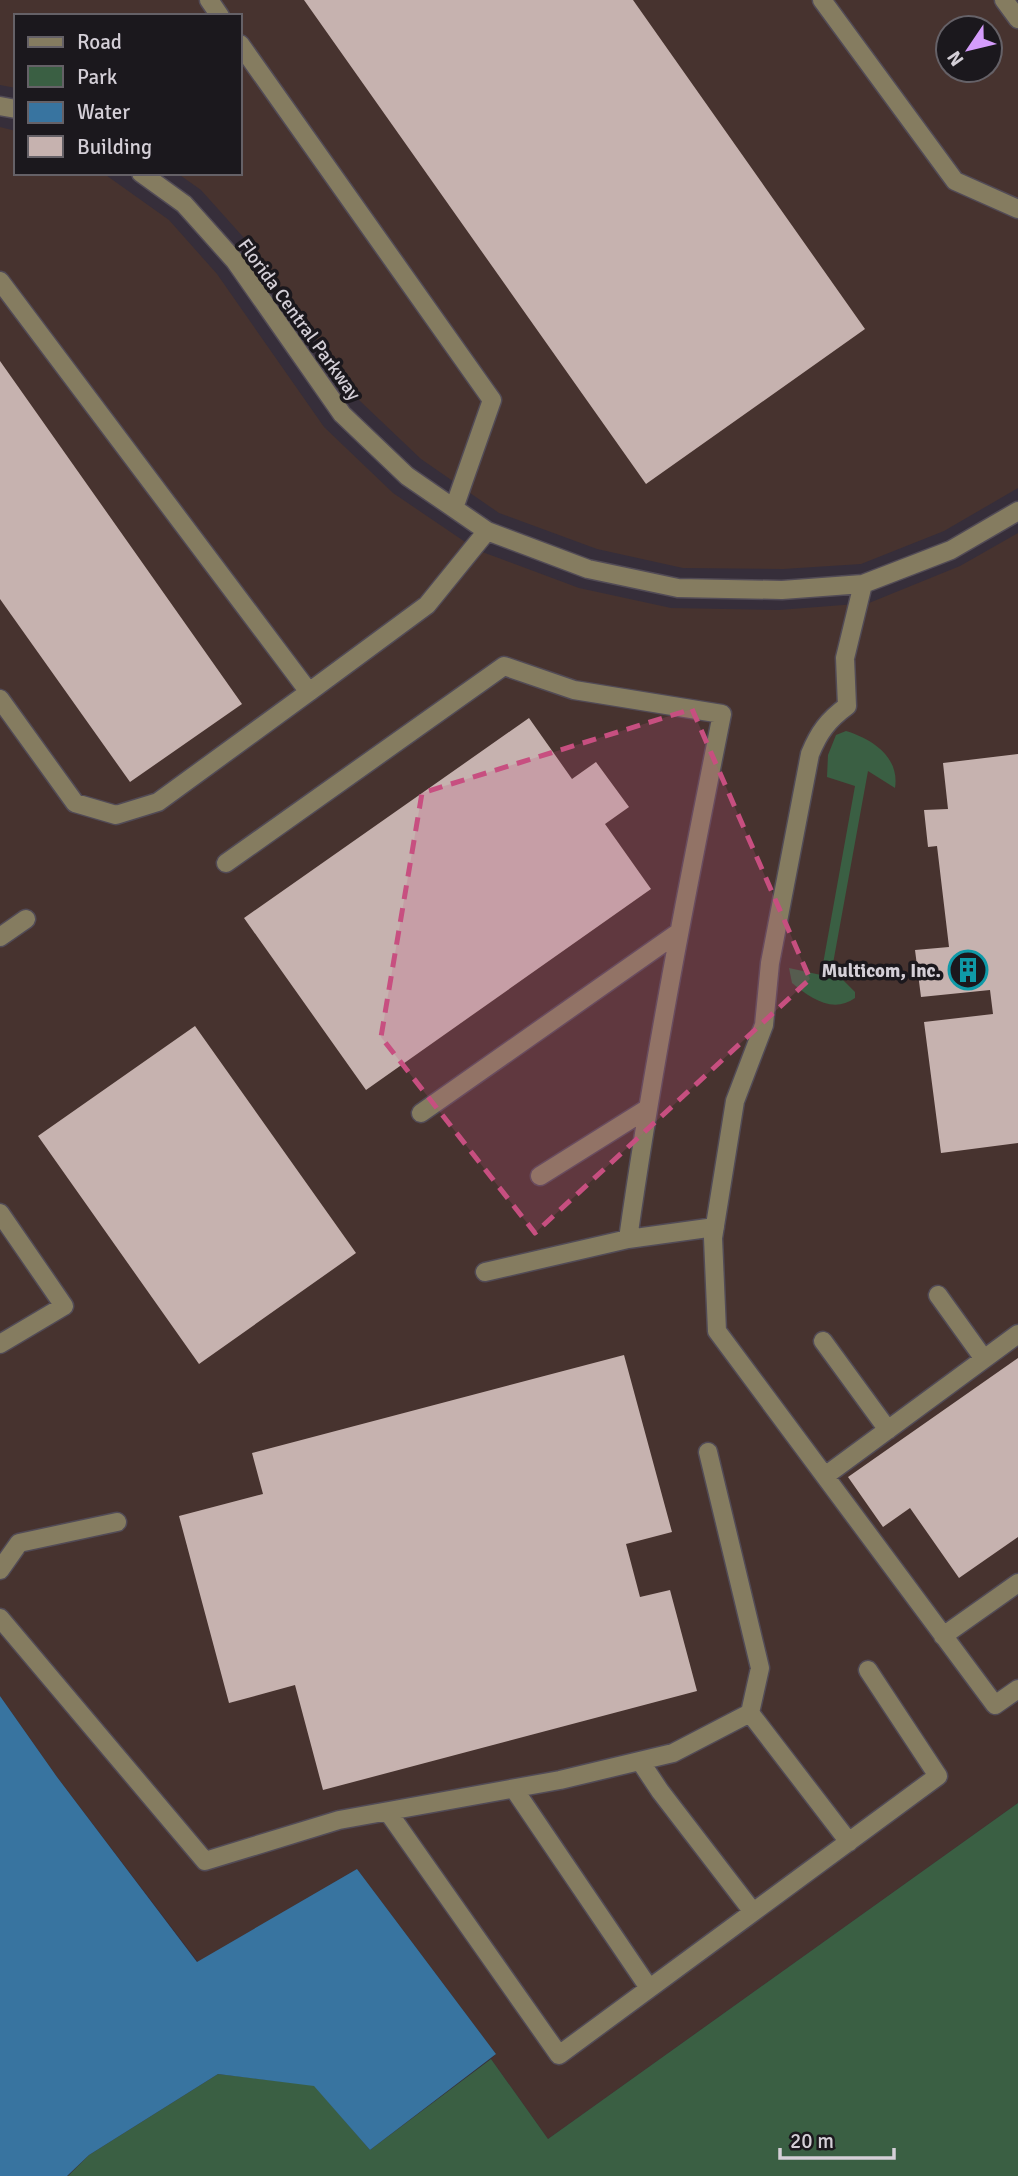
<svg xmlns="http://www.w3.org/2000/svg" width="1018" height="2176" viewBox="0 0 1018 2176" font-family="Signika,sans-serif">
  <style>
    .commercial { fill: #47332f; fill-rule: evenodd }
    .green { fill: #3a5f43 }
    .water { fill: #3874a0 }
    .building { fill: #c6b2af }
    .lines { fill: none; stroke-linecap: round; stroke-linejoin: round }
    .minor-casing { stroke: #524b56; stroke-width: 21 }
    .minor { stroke: #857c60; stroke-width: 18 }
    .marked { fill: #c74f80; fill-opacity: 0.2; stroke: #c74f80; stroke-width: 5; stroke-dasharray: 14 9; stroke-linejoin: round }
    .labels { text-anchor: middle; stroke-width: 7; stroke-linejoin: round; paint-order: stroke }
    .street-label { font-size: 19px; fill: #d4cfd7; stroke: #1b181d }
    .poi-label { font-size: 19px; font-weight: bold; fill: #d4cfd7; stroke: #1b181d; text-anchor: end }
  </style>
  <rect width="100%" height="100%" fill="#362e3a"/>
  <path class="commercial" d="M0,0H1018V488L944,531L861,564L783,569L683,568L597,549L499,513L421,459L359,400L253,248L201,190L177,173H240V16H16V88L0,85ZM948,28H990V70H948Z
    M0,127L16,131V173H103L169,220L217,274L324,427L393,493L477,550L579,588L671,608L779,610L869,603L960,566L1018,533V1803L548,2139L491,2059L496,2054L357,1869L198,1962L57,1777L0,1696Z"/>
  <path class="green" d="M846,731C872,739 900,757 895,788L868,771L832,969L855,992V998C833,1014 810,998 792,983L789,968L821,975L855,786L827,777L828,755L836,735Z
    M1018,1803V2176H68L89,2155L218,2074L314,2085L370,2150L491,2059L548,2139Z"/>
  <path class="water" d="M0,1696L57,1777L197,1962L357,1869L496,2054L370,2150L314,2086L218,2074L89,2155L67,2176H0Z"/>
  <path class="building" d="M304,0H633L865,329L646,484Z
    M0,361L242,704L130,782L0,599Z
    M529,718L572,779L596,762L629,807L605,824L651,889L366,1090L244,918Z
    M1018,754V1143L941,1153L924,1022L993,1014L990,990L921,997L915,950L949,947L937,846L928,847L924,810L948,809L943,763Z
    M195,1026L356,1253L199,1364L38,1136Z
    M624,1355L672,1532L626,1544L640,1597L670,1590L697,1691L323,1790L295,1685L229,1703L179,1516L263,1494L252,1453Z
    M1018,1358V1537L959,1578L910,1508L883,1527L848,1477Z"/>
  <g class="lines">
    <defs>
      <path id="minor" d="M209,0L220,16
        M822,0L955,181L1018,209
        M1004,0L1018,19
        M240,44L492,400L454,508
        M0,106L16,109
        M141,173L184,204L235,261L342,414L407,476L487,531L588,569L678,588L782,590L863,584L951,550L1018,511
        M0,281L309,692L158,802L116,815L75,803L0,699
        M863,584L845,658L847,706C828,720 819,732 810,754L770,963L764,1025L735,1101L713,1238L717,1331L995,1705L1018,1689
        M309,692L427,605L487,531
        M226,863L504,666L574,690L722,714C687,889 653,1063 628,1239
        M0,937L26,919
        M421,1113L679,932
        M540,1176L647,1109
        M0,1213L64,1306L0,1344
        M485,1272L628,1239L715,1227
        M938,1295L984,1359
        M823,1341L888,1430
        M825,1476L1018,1334
        M0,1570L19,1543L117,1522
        M0,1618L205,1861L339,1820L560,1780L673,1753L750,1713L760,1668L708,1452
        M943,1636L1018,1583
        M750,1713L849,1842
        M640,1761L660,1791L753,1912
        M514,1789L649,1988
        M388,1812L559,2055L938,1776L868,1670"/>
    </defs>
    <use href="#minor" class="minor-casing"/>
    <use href="#minor" class="minor"/>
  </g>
  <path class="marked" d="M692,709L810,979L535,1233L381,1037L422,793Z"/>
  <defs>
    <symbol id="building-ring" viewBox="-11 -11 22 22"><circle r="9.5" fill="#1b181d" stroke="#0f9aa8" stroke-width="1.5"/><path d="M-4-6H4V6H1V3H-1V6H-4ZM-2.5-4.3h1.7v1.8h-1.7ZM.8-4.3h1.7v1.8H.8ZM-2.5-1h1.7V.8h-1.7ZM.8-1h1.7V.8H.8Z" fill="#0f9aa8"/></symbol>
  </defs>
  <g fill-rule="evenodd">
    <use href="#building-ring" x="946" y="948" width="44" height="44"/>
  </g>
  <g class="labels">
    <g class="street-label">
      <text transform="translate(300 319) rotate(54)" y="7">Florida Central Parkway</text>
    </g>
    <g class="poi-label">
      <text x="941" y="977">Multicom, Inc.</text>
    </g>
  </g>
  <rect x="14" y="14" width="228" height="161" fill="#1b181d" stroke="#656167" stroke-width="2"/>
  <rect x="28" y="37" width="35" height="10" fill="#857c60" stroke="#656167" stroke-width="2"/>
  <text x="77" y="49" font-size="21" fill="#d4cfd7">Road</text>
  <rect x="28" y="66" width="35" height="21" fill="#3a5f43" stroke="#656167" stroke-width="2"/>
  <text x="77" y="84" font-size="21" fill="#d4cfd7">Park</text>
  <rect x="28" y="102" width="35" height="21" fill="#3874a0" stroke="#656167" stroke-width="2"/>
  <text x="77" y="119" font-size="21" fill="#d4cfd7">Water</text>
  <rect x="28" y="136" width="35" height="21" fill="#c6b2af" stroke="#656167" stroke-width="2"/>
  <text x="77" y="154" font-size="21" fill="#d4cfd7">Building</text>
  <g transform="translate(969 49) rotate(235)"><circle r="33" fill="#1b181d" stroke="#656167" stroke-width="2"/>
  <path d="M0-5L12 26L0 18L-12 26Z" fill="#d49cfb"/>
  <text y="-10" font-size="19" font-weight="bold" text-anchor="middle" fill="#d4cfd7">N</text>
  </g>
  <path d="M780 2148v10h114v-10" fill="none" stroke="#d4cfd7" stroke-width="3.5"/>
  <text x="790" y="2148" font-size="21" fill="#d4cfd7" stroke="#1b181d" stroke-width="5" paint-order="stroke">20 m</text>
</svg>
